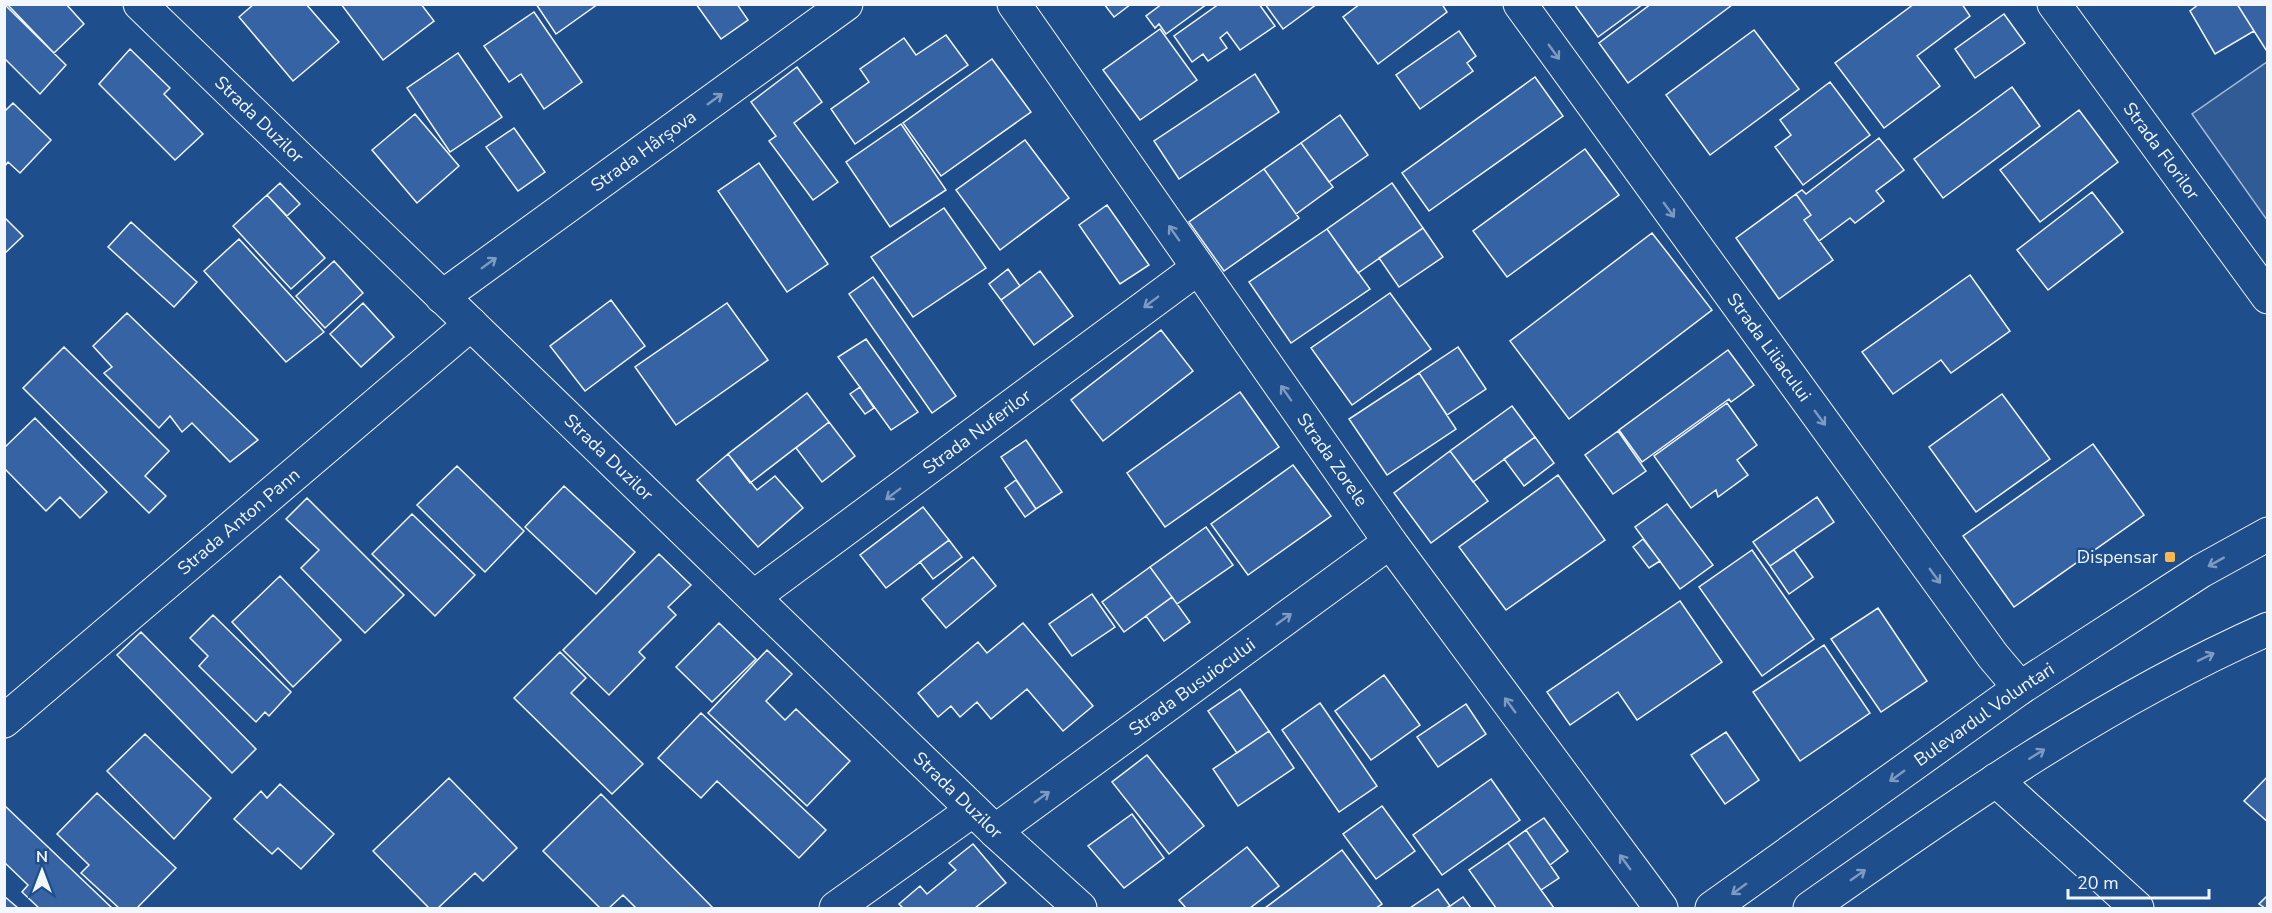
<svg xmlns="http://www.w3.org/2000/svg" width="2272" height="913" viewBox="0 0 2272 913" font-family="'Nunito Sans',sans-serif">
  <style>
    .built { fill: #305b95; stroke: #a8bbd7; stroke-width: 1.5 }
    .building { fill: #3563a3; stroke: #f2f6ff; stroke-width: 1.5 }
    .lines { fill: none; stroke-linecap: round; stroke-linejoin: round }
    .minor-casing { stroke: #f2f6ff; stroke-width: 35 }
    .highway-casing { stroke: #f2f6ff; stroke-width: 35 }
    .minor { stroke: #1f4e8c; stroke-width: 33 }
    .highway { stroke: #1f4e8c; stroke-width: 33 }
    .oneway { stroke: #7e9ac0 }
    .poi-dot { fill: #ffb74d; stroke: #1f4e8c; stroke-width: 2 }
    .labels { text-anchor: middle; stroke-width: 4.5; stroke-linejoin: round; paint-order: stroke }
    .street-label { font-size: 18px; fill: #f2f6ff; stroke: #1f4e8c }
    .poi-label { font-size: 18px; fill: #f2f6ff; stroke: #1f4e8c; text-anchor: end }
  </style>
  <rect width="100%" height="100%" fill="#1f4e8c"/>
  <path class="built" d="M2267,62V220L2192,114Z"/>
  <path class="building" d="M4,4L66,65L40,94L4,58Z
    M7,4H66L84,24L54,53Z
    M254,4H306L339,42L293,81L239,17Z
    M341,4H421L434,21L383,60Z
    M536,4H598L556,34Z
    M696,4H737L748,20L721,39Z
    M1104,4H1131L1114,17Z
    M1162,4H1207L1166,34L1159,24L1155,28L1146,16Z
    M1219,4H1259L1275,26L1240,50L1227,32L1220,38L1227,48L1208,61L1203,54L1192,62L1174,36Z
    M1265,4H1317L1283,29Z
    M1360,4H1442L1447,12L1378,64L1343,17Z
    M1574,4H1643L1598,37Z
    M1651,4L1732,5L1628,83L1599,43Z
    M1914,4H1962L1970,16L1917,56L1940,86L1884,128L1835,63Z
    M2199,4H2237L2254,31L2215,54L2190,11Z
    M2237,4H2268V53L2254,31Z
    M534,12L582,82L544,109L521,74L509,82L484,46Z
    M2004,14L2025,43L1975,78L1955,49Z
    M1160,29L1197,80L1140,120L1103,70Z
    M1754,30L1799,89L1710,155L1666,95Z
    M1459,31L1476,56L1467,63L1473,71L1420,109L1396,75Z
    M946,35L968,65L855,144L831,109L869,82L860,69L904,38L916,55Z
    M130,49L170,88L164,94L203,134L175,160L99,84Z
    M458,53L502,117L450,152L407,88Z
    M992,59L1031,112L941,176L903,123Z
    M797,67L822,102L794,123L838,182L813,200L769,141L776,136L751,102Z
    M1255,74L1279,112L1179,179L1154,141Z
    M1535,77L1563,116L1429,211L1402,173Z
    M1830,82L1870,135L1803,185L1775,147L1791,135L1780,120Z
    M2012,87L2040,126L1943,198L1914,159Z
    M13,103L51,140L20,173L8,162L4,167V112Z
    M2079,110L2118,162L2040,222L2000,170Z
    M415,114L459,166L417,203L372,150Z
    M1340,115L1368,155L1329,182L1301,143Z
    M901,124L946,190L890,227L846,162Z
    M514,128L545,172L518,191L486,147Z
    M1879,138L1904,170L1876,191L1884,201L1855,223L1850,218L1819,241L1804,220L1811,215L1796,194L1802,190L1806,194Z
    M1025,140L1069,198L1000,250L956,190Z
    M1301,143L1333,187L1296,214L1264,169Z
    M1585,149L1619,195L1507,277L1473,231Z
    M759,163L828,264L787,292L718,191Z
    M1264,169L1299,218L1224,271L1189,222Z
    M280,183L300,204L287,216L267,195Z
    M1392,183L1423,228L1358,273L1327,229Z
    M2092,192L2123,232L2048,290L2017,250Z
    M1796,194L1811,215L1804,220L1833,260L1779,299L1736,238Z
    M267,195L325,258L291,289L233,226Z
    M1107,205L1149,265L1120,284L1079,225Z
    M944,208L986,268L913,317L871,257Z
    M4,217L23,236L4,254Z
    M131,222L197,282L174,307L108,247Z
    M1423,228L1443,257L1399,287L1379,258Z
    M1327,229L1370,289L1291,343L1249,282Z
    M1652,233L1712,310L1569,419L1510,341Z
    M239,239L324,332L286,362L204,271Z
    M334,261L363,293L325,328L296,296Z
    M1008,269L1020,286L1001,300L989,284Z
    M1040,271L1073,316L1034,345L1001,300Z
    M1970,275L2010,331L1951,373L1941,360L1893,394L1862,352Z
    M873,277L956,396L932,413L849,294Z
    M1390,293L1431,349L1352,405L1311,348Z
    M611,300L645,346L585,391L550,346Z
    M363,303L394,337L361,367L330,334Z
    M727,303L768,360L676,425L635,367Z
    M127,313L258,440L230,462L192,423L182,432L170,416L159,428L104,373L112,367L93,346Z
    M1161,330L1193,371L1103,441L1071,400Z
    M866,339L918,412L891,430L838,357Z
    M64,347L169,451L145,476L166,496L149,513L23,388Z
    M1458,347L1486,389L1447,415L1419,373Z
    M1728,350L1754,385L1731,402L1729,399L1642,462L1619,430Z
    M1419,373L1456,429L1387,475L1349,419Z
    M860,387L874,408L865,414L850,394Z
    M1240,392L1279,447L1165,527L1127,473Z
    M807,393L829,422L750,483L728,454Z
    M2002,394L2050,459L1976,512L1929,447Z
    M1727,403L1757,445L1737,460L1748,475L1718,497L1716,490L1691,508L1654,456Z
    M1512,406L1535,437L1473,482L1450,451Z
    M35,418L107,492L80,518L60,497L46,511L4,468V448Z
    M829,422L855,456L822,482L796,448Z
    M1618,431L1646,471L1613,494L1585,455Z
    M1535,437L1554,463L1524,486L1504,459Z
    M1026,440L1062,492L1036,509L1001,457Z
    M2093,444L2144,515L2014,607L1963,536Z
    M1450,451L1488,501L1431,543L1394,493Z
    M728,454L757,490L775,476L803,508L758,547L697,480Z
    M1293,465L1331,516L1248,575L1211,524Z
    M457,466L524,531L485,572L417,505Z
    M1558,475L1605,540L1506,610L1459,547Z
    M1016,480L1036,509L1025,517L1005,488Z
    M564,486L635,552L596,594L525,527Z
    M1817,497L1834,522L1770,566L1753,542Z
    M307,498L404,595L365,633L301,568L319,550L286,519Z
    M1667,504L1713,565L1680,589L1635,527Z
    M923,507L949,540L886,588L860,555Z
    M412,514L475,575L435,616L372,554Z
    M1206,527L1233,565L1177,604L1150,567Z
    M1643,539L1660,561L1649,568L1633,547Z
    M949,540L962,557L933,579L920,562Z
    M1752,550L1814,639L1762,676L1699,587Z
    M1794,550L1813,577L1789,594L1770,566Z
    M659,554L691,585L668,607L676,615L639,652L645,658L609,695L563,650Z
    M973,557L996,586L946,628L922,599Z
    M1150,567L1172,597L1124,632L1102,602Z
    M280,576L341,640L293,687L232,622Z
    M1092,594L1115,627L1072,656L1049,624Z
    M1172,597L1190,622L1164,641L1146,616Z
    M1680,601L1722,662L1637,720L1618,692L1570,725L1547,692Z
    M1878,608L1927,681L1881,712L1831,639Z
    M213,615L291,692L269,716L265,712L256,722L199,666L208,656L190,638Z
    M719,623L756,659L712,702L676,667Z
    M1023,623L1093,706L1063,731L1027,689L991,719L977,702L960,717L951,706L938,717L918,693L978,642L987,653Z
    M141,632L256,749L232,773L117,655Z
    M1824,645L1870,713L1800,761L1753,692Z
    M767,650L792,674L766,701L785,720L796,709L850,761L807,806L708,713Z
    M560,652L586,678L571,693L643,764L612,794L514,698Z
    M1384,675L1420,725L1371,760L1335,711Z
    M1240,689L1269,731L1237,753L1208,711Z
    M1320,703L1377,786L1339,812L1282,730Z
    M1466,704L1486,734L1438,767L1417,737Z
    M701,713L826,830L799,858L717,781L701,798L658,758Z
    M1269,731L1294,768L1238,806L1213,769Z
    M1726,732L1759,780L1725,804L1691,755Z
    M145,734L211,798L174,839L107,771Z
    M1147,755L1204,826L1169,854L1112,782Z
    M2268,776V822L2244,801Z
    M449,778L517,848L483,881L475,873L438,908H429L373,851Z
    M1491,779L1520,820L1442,875L1413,835Z
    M280,784L334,834L301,869L278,848L272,854L234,819L261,791L267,798Z
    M97,793L176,868L137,908H119L81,873L89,865L57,834Z
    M601,794L713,908H636L623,895L609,908H600L543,851Z
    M4,805L112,908H39L22,892L28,885L4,862Z
    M1382,806L1415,851L1376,879L1343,834Z
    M1132,814L1164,858L1124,888L1088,846Z
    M1544,818L1568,851L1550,865L1526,830Z
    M1526,830L1559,878L1541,890L1508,843Z
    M1508,843L1541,890L1554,908H1496L1469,870Z
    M973,844L1006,883L975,908H903L899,904L920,886L927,894L956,870L949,863Z
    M1247,847L1279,886L1250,908H1186L1179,900Z
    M1342,850L1382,904L1376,908H1265Z
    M1438,889L1450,906L1446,908H1410Z
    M2268,895V908H2265L2259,904Z
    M4,896L18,908H4Z
    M1463,897L1471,908H1446L1450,906Z"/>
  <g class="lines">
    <defs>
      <g id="minor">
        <path id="s1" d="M140,4L995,831L1080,908"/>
        <path id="s2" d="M1014,4L1390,542L1661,908"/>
        <path id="s3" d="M1520,4L1993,656L2020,688"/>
        <path id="s4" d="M2054,4L2268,297"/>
        <path id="s5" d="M442,297L846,4"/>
        <path id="s6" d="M755,596L1198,268"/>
        <path id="s7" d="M4,721L471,324"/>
        <path d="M1996,780L2137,908"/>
        <path id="s8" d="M995,831L1390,542"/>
        <path d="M836,908L973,810"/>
      </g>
      <g id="highway">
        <path id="s9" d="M1712,908L2020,688L2201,571L2268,534"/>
        <path d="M1810,908C1956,805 2103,702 2268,629"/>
      </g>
    </defs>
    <use href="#minor" class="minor-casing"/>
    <use href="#highway" class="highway-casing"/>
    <use href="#minor" class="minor"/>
    <use href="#highway" class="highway"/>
  </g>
  <defs><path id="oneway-shaft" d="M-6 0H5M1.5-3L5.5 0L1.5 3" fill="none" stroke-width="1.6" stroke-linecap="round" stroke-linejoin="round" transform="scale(1.5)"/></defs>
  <g class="oneway">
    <use href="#oneway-shaft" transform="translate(1554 52) rotate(54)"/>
    <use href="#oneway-shaft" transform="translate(715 99) rotate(-36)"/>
    <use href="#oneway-shaft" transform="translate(1669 210) rotate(54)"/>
    <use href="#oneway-shaft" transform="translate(1174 233) rotate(-125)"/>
    <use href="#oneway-shaft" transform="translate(489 263) rotate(-36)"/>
    <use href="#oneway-shaft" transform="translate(1151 302) rotate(143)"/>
    <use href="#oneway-shaft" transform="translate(1286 393) rotate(-125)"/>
    <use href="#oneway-shaft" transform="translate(1820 418) rotate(54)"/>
    <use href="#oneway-shaft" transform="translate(893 494) rotate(143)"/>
    <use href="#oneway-shaft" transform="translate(2216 562) rotate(151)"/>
    <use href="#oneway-shaft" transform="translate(1935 576) rotate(54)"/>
    <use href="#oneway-shaft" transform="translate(1284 619) rotate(-36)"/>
    <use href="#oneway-shaft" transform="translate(2206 657) rotate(-26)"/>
    <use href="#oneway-shaft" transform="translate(1510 705) rotate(-126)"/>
    <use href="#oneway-shaft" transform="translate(2037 754) rotate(-32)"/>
    <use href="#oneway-shaft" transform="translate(1897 776) rotate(144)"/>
    <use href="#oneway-shaft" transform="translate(1042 797) rotate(-36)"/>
    <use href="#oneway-shaft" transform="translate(1625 862) rotate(-126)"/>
    <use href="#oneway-shaft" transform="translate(1858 875) rotate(-35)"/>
    <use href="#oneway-shaft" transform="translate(1739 889) rotate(144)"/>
  </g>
  <rect class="poi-dot" x="2164" y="551" width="12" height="12" rx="3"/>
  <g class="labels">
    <g class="street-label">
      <text dy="6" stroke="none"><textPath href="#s1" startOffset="166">Strada Duzilor</textPath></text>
      <text dy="6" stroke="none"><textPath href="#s5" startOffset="249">Strada Hârșova</textPath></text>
      <text dy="6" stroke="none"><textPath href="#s4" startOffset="182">Strada Florilor</textPath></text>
      <text dy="6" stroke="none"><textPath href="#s3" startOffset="424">Strada Liliacului</textPath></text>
      <text dy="6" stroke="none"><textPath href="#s6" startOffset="276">Strada Nuferilor</textPath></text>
      <text dy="6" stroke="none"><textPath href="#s1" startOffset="652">Strada Duzilor</textPath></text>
      <text dy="6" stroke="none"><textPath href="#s2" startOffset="556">Strada Zorele</textPath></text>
      <text dy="6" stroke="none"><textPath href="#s7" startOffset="308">Strada Anton Pann</textPath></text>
      <text dy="6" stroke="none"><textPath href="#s8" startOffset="244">Strada Busuiocului</textPath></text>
      <text dy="6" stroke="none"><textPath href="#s9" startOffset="334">Bulevardul Voluntari</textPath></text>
      <text dy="6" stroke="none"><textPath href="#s1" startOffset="1138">Strada Duzilor</textPath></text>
    </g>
    <g class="poi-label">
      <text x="2158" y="563">Dispensar</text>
    </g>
  </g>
  <rect width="2272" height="913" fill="none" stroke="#f2f6ff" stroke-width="12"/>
  <g transform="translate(42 871)" stroke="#1f4e8c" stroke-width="4.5" paint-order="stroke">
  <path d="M0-4.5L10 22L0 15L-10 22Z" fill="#f2f6ff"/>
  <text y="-9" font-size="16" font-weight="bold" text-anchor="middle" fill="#f2f6ff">N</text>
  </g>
  <path d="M2068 889v9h141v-9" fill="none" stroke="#f2f6ff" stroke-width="3"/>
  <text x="2077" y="889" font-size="18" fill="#f2f6ff" stroke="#1f4e8c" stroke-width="4.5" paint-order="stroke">20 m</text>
</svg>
